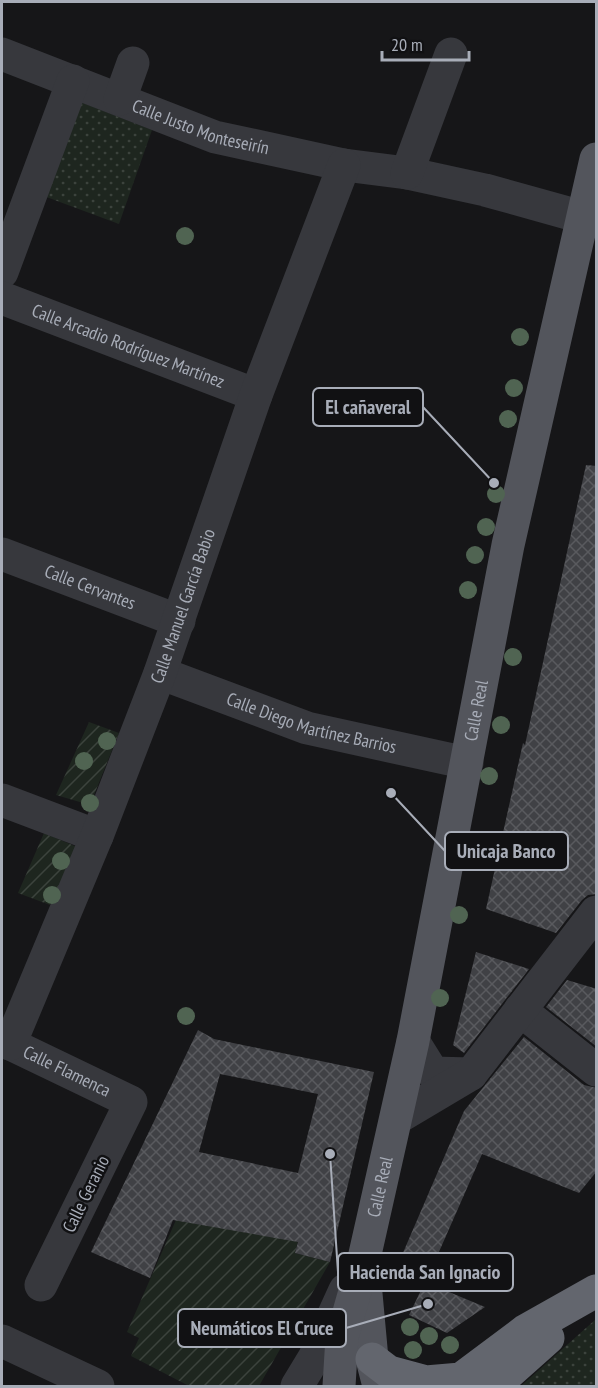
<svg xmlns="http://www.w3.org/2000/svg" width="598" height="1388" viewBox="0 0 598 1388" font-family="'PT Sans Narrow',sans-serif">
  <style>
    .grass { fill: url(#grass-dots) }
    .garden { fill: url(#garden-furrows) }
    .building { fill: url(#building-cross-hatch); fill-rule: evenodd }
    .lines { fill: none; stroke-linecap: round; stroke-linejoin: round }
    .minor { stroke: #37383d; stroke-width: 33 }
    .major { stroke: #53555c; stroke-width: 33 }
    .highway { stroke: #63666e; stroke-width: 33 }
    .tree { fill: #506452 }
    .labels { text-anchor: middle; stroke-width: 5; stroke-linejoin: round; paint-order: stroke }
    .street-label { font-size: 18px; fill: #a8adb8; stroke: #111113 }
    .leader { fill: none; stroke: #a8adb8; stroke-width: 2 }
    .callout-dot { fill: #a8adb8; stroke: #111113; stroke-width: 2 }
    .callout { fill: #111113; stroke: #a8adb8; stroke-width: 2 }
    .callout-label { font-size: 20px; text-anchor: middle; font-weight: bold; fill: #a8adb8 }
  </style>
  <defs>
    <pattern id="grass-dots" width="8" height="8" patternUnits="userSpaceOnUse" patternTransform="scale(1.5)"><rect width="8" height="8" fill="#1e261f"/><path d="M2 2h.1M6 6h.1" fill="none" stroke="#3c433d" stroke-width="1.8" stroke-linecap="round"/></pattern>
    <pattern id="garden-furrows" width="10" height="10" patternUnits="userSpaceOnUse" patternTransform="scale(1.5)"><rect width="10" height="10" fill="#1e261f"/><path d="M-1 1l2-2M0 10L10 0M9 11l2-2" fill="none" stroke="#3c433d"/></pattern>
    <pattern id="building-cross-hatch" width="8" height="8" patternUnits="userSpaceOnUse" patternTransform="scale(1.5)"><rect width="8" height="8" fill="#404145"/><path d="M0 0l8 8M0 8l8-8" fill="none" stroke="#595a5e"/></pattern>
  </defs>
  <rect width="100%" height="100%" fill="#161618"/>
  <path class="grass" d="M78,101L152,130L119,224L41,195Z
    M596,1319V1386H521Z"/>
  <path class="garden" d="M89,722L119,733L90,805L56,795Z
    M44,833L77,847L50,905L18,893Z
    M183,1204L302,1225L295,1253L330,1262L259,1386H189L131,1356L139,1338L127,1332Z"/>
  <path class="building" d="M586,465L597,466V894L588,895L582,900L556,933L486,909L523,743L525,745Z
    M476,952L529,969L464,1053L453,1045Z
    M567,980L597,989V1047L546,1007Z
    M198,1030L214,1039L374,1072L330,1262L295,1253L298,1242L173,1220L150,1278L91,1252ZM220,1074L318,1094L298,1173L199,1152Z
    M524,1037L584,1085L597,1088V1171L579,1193L482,1154L431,1270L454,1282L449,1292L485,1307L447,1333L409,1315L424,1284L396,1269L464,1111Z"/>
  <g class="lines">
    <g class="minor">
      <path id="s1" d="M2,54L215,137L344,165L407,173L485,190L582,217"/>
      <path d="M120,99L133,63"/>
      <path d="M407,173L451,54"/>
      <path d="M2,272L73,81"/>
      <path id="s2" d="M2,298L256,395"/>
      <path id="s3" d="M2,554L179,621"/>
      <path id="s4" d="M160,673L307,728L467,763"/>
      <path d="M2,800L97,836"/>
      <path d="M520,1010L596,1070"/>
      <path id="s5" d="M2,1040L131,1102L41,1285"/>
      <path d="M413,1041L433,1073L471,1074"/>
      <path id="s6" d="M10,1044L97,836L160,673L256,395L344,165"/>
      <path d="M397,1118L471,1074L596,912"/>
      <path d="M2,1341L98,1386"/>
      <path d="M297,1386L314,1358L345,1290"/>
    </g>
    <g class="major">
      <path d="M365,1283L372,1359L379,1386"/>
      <path id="s7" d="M339,1386L342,1337L363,1263L413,1041L508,545L596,159"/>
    </g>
    <path class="highway" d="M372,1359L389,1372L426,1382L461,1379L525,1331L596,1291
      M494,1386L548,1338"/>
  </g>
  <g class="tree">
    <circle cx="185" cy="236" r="9"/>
    <circle cx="520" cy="337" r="9"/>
    <circle cx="514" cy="388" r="9"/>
    <circle cx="508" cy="419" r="9"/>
    <circle cx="496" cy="494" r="9"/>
    <circle cx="486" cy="527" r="9"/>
    <circle cx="475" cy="555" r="9"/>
    <circle cx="468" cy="590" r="9"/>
    <circle cx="513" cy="657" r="9"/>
    <circle cx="501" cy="725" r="9"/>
    <circle cx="107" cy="741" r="9"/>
    <circle cx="84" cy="761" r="9"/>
    <circle cx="489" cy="776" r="9"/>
    <circle cx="90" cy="803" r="9"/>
    <circle cx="61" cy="861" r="9"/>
    <circle cx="52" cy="895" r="9"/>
    <circle cx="459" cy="915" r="9"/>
    <circle cx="440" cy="998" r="9"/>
    <circle cx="186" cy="1016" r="9"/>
    <circle cx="410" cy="1327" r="9"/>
    <circle cx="429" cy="1336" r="9"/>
    <circle cx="450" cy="1345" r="9"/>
    <circle cx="413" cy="1350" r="9"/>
  </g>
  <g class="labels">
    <g class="street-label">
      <text dy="6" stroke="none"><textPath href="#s1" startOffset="212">Calle Justo Monteseirín</textPath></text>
      <text dy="6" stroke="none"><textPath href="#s2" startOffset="135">Calle Arcadio Rodríguez Martínez</textPath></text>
      <text dy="6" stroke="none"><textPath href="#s3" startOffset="94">Calle Cervantes</textPath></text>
      <text dy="6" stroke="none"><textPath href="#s6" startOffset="471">Calle Manuel García Babio</textPath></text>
      <text dy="6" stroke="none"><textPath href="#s7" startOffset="690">Calle Real</textPath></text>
      <text dy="6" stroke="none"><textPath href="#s4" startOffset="160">Calle Diego Martínez Barrios</textPath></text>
      <text dy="6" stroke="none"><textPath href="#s5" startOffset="72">Calle Flamenca</textPath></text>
      <text dy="6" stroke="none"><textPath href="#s7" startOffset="204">Calle Real</textPath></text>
      <text transform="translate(86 1194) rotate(-64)" y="6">Calle Geranio</text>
    </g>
  </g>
  <path class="leader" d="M494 483L423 407M391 793L445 851M330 1154L338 1272M428 1304L346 1328"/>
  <g class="callout-dot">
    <circle cx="494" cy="483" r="6"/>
    <circle cx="391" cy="793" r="6"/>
    <circle cx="330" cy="1154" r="6"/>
    <circle cx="428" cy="1304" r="6"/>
  </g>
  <g class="callout">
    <rect x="313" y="388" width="110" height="38" rx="6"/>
    <rect x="445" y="832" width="123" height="38" rx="6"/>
    <rect x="338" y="1253" width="175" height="38" rx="6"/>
    <rect x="178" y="1309" width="168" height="38" rx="6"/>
  </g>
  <g class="callout-label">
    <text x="368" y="414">El cañaveral</text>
    <text x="506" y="858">Unicaja Banco</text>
    <text x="425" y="1279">Hacienda San Ignacio</text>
    <text x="262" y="1335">Neumáticos El Cruce</text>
  </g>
  <rect width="598" height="1388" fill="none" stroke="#a8adb8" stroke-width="6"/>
  <path d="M382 51v9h87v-9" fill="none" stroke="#a8adb8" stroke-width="3"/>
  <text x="391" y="51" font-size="18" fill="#a8adb8" stroke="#111113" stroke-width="4.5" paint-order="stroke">20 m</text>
</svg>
